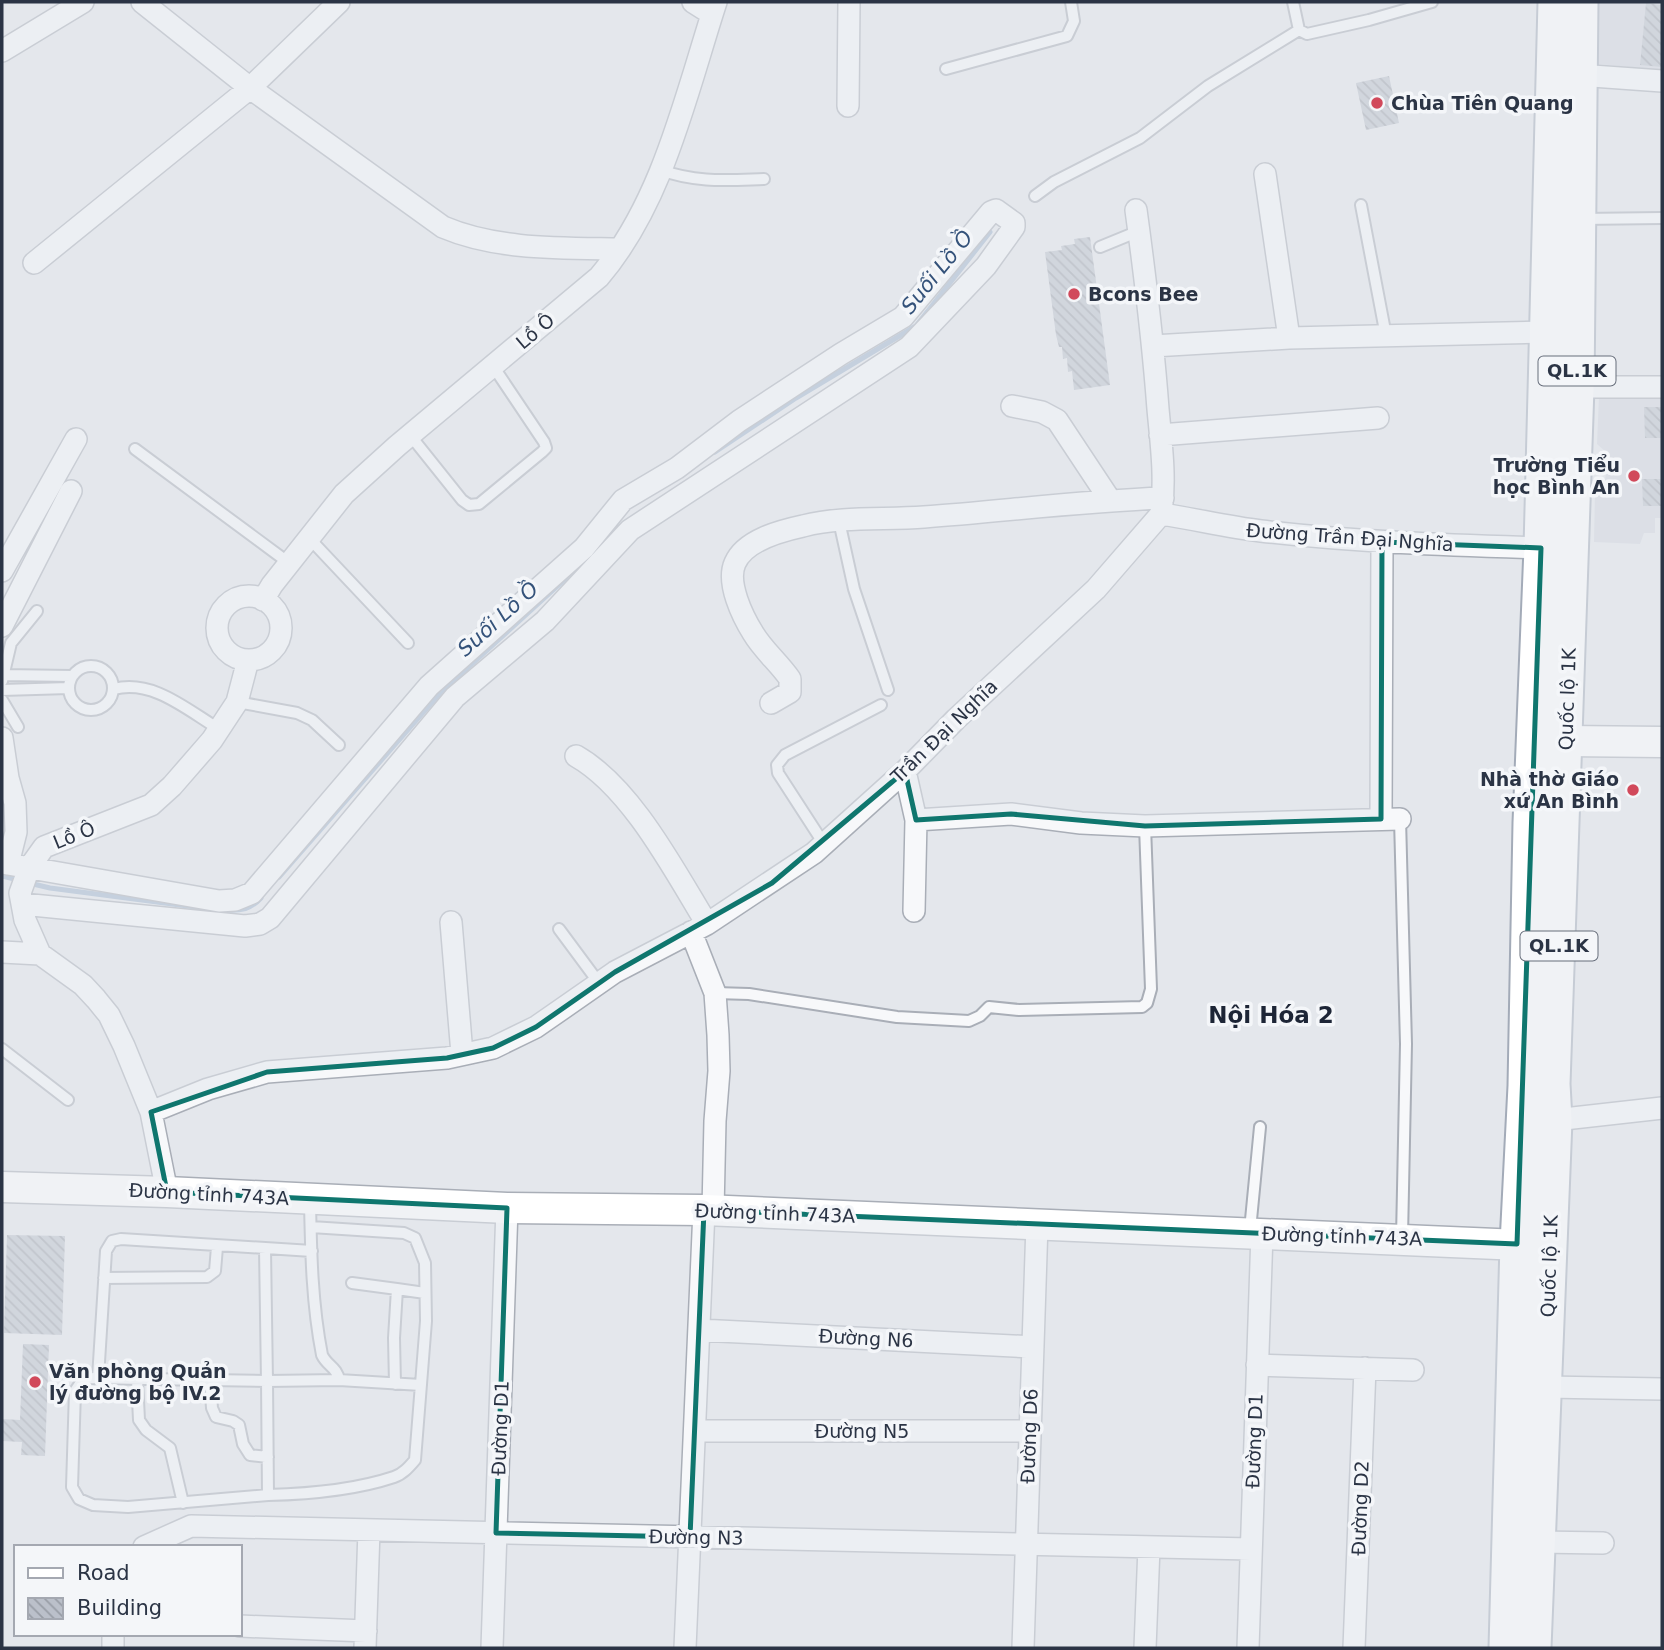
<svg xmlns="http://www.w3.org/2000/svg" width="1664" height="1650" viewBox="0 0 1664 1650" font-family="'DejaVu Sans',sans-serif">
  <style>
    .built { fill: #d2d6de }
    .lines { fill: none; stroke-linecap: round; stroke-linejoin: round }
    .stream { stroke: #9fb4cc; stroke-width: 5 }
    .building { fill: url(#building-back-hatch) }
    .lane-casing { stroke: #a9aeb7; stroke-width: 14 }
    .street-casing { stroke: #a9aeb7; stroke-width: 24 }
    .secondary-casing { stroke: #a9aeb7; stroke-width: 33 }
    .primary-casing { stroke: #a3abb8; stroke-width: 37 }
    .lane { stroke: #f7f8fa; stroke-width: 10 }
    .street { stroke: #f7f8fa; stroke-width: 21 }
    .secondary { stroke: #fff; stroke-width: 30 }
    .primary { stroke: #fff; stroke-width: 33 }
    .marked { fill: none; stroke: #0f766e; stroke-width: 5; stroke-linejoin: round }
    .poi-dot { fill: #d1495b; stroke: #f4f6f9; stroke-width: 2.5 }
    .labels { text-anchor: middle; stroke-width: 7; stroke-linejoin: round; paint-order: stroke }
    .shield { fill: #f4f6f9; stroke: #676e7b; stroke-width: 2 }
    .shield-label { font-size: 18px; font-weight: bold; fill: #2b3445 }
    .poi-label { font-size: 19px; font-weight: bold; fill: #2b3445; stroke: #f4f6f9; text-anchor: start }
    .street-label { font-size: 19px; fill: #2b3445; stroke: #f4f6f9 }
    .water-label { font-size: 21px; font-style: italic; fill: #34527a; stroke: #f4f6f9 }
    .quarter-label { font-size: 23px; font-weight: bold; fill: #1d2536; stroke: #f4f6f9 }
  </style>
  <defs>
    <pattern id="building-back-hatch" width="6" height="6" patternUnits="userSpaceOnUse" patternTransform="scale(1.75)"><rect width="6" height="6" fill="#bbc0ca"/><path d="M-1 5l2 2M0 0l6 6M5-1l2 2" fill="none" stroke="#989da6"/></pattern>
  </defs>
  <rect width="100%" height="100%" fill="#e4e7ec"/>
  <path class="built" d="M1590,2H1662V70L1587,63Z
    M1599,396L1662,397V518H1655V533H1644L1640,544L1594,542L1595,492L1605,483L1607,453L1597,444Z"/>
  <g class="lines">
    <path class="stream" d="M715,452L796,398L916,326L990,232
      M2,876L19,880
      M279,877L441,692L573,572
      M29,883L50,888L203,908
      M226,910C241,911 251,909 261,898"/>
  </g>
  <path class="building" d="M1646,3L1662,5V67L1640,65Z
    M1389,76L1399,123L1366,130L1356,83Z
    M1090,237L1110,385L1074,390L1072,371L1068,372L1067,358L1063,359L1062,347H1059L1056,335L1045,252L1062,250L1061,246L1075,244L1074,239Z
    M1644,407H1662V438H1645Z
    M1642,479H1662V506H1643Z
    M7,1235L65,1236L62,1335L4,1333Z
    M23,1344L49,1345L45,1456L21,1455L22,1442L2,1441V1419L20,1420Z"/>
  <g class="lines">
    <defs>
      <path id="lane" d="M1293,2L1299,30L1307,34L1369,20L1432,2
        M946,69L1067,36L1074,21L1071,2
        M661,170C696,183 728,180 764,179
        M1035,196L1054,182L1140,138L1208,86L1299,30
        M1361,205L1386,336
        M1581,219L1662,218
        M1100,247L1139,231
        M410,435L462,500L469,505L479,504L542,452L546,448L544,442L493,366
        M135,449L289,563
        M839,521L854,589L888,690
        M309,538L408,643
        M69 688a22 22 0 1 1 44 0a22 22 0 1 1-44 0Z
        M3,675L72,676
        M2,681L11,643L37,611
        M114,689C153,679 187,710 219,729
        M2,690L69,688
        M2,700L18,727
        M237,702L297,713L312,720L339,745
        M1400,819L1406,1044L1402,1237
        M824,844L778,773L777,765L785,755L881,705
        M559,929L599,983
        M715,993L749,994L897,1017L969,1021L980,1016L989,1007L1019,1010L1142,1007L1147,1003L1151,989L1145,826
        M2,1049L68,1100
        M310,1202C311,1253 312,1304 322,1355C327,1366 337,1367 339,1380L267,1381L268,1495C309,1494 355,1490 394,1477C403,1474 409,1467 415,1460L426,1321L425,1263L415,1238L404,1233L311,1227
        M1250,1230L1260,1127
        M265,1249L267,1381L84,1378L75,1391L72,1487L79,1499L93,1505L128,1507L268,1495
        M104,1278L207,1277L215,1271L217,1247
        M352,1283L397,1289L394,1338L395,1384
        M397,1289L425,1293
        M98,1378L106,1251L112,1241L121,1239L312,1251
        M137,1379L139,1420L146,1430L170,1448L183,1503
        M210,1380L212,1408L216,1417L233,1421L239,1425L243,1444L250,1455L268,1457
        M339,1380L421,1385"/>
      <path id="street" d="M142,2L250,88L443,227C497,250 561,248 620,249
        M693,2L712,14
        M2,51L83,2
        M1578,75L1662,81
        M848,106L849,2
        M1265,174L1289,338
        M1136,210C1145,276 1153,342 1158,409C1161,442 1166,479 1161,512
        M34,263L250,88L339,2
        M1153,346L1289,338L1546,332
        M1577,387H1662
        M1012,406L1042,412L1057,420L1110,500
        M1160,435L1378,418
        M1161,514C1195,519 1227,527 1261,531C1355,542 1448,545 1541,548
        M2,571L76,439
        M217 628a32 32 0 1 1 64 0a32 32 0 1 1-64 0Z
        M263,600L272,585L344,494L397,446L599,277C663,202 686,94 716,2
        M2,626L71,491
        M771,703L790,692V679C779,663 763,650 753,633C743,617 726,583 735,563C745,540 780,531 803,526C842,516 884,520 924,517C1004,511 1083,501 1163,498
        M2,738L8,778L15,803L16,832L8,864
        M576,756C631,787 674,870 707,924
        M905,771L916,820L1011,814L1081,823L1145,826L1400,819
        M1381,819L1382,542
        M2,863L219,901L235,900L252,893L429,686L584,548L623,500L677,468L739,421L841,354L903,317L991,212L996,210L1014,223V227L986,266L909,347L630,530L545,621L455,697L270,918L260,924L245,926L22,904
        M914,911L916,820
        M451,922L462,1054
        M691,932L715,993L718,1035L719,1071L715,1121L713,1210
        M2,952L40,954
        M151,1112L208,1089L267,1072L447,1058L493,1048L536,1027L615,972L707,924L814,853L905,771L956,719L1096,589L1161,514
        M1555,1120L1662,1108
        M167,1192L151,1112L124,1046L109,1015L96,999L83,985L40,954L25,920L20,893L29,868L44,847L151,805L172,786L212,740L237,702L248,660
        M699,1330L1033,1347
        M1257,1365L1413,1370
        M1546,1387L1662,1389
        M695,1431H1029
        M1538,1542L1603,1543
        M144,1547L191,1526L1251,1549
        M240,1626L366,1631
        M113,1648V1634
        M365,1648L369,1530
        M492,1648L507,1208
        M685,1648L704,1210
        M1023,1648L1037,1224
        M1145,1648L1149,1547
        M1248,1648L1262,1233
        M1354,1648L1365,1368"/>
      <path id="secondary" d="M1566,741L1662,742
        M2,1187L167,1192L507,1208L704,1210L1541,1246"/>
      <path id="primary" d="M1506,1648L1517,1244L1525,1086L1530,823L1541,548L1555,2
        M1534,1648L1555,1120L1553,1084L1577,387L1581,2"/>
    </defs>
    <use href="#lane" class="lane-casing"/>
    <use href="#street" class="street-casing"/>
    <use href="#secondary" class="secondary-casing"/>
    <use href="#primary" class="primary-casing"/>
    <use href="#lane" class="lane"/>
    <use href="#street" class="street"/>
    <use href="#secondary" class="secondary"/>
    <use href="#primary" class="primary"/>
  </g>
  <path d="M0 0H1664V1650H0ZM1382,542L1541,548L1517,1244L704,1210L690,1537L496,1533L507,1208L167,1192L151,1112L267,1072L447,1058L493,1048L536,1027L615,972L772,883L905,771L916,820L1011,814L1145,826L1381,819Z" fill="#e4e7ec" fill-opacity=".55" fill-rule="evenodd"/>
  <path class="marked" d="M1382,542L1541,548L1517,1244L704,1210L690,1537L496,1533L507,1208L167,1192L151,1112L267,1072L447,1058L493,1048L536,1027L615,972L772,883L905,771L916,820L1011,814L1145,826L1381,819Z"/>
  <g class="poi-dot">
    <circle cx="1377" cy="103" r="7"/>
    <circle cx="1074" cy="294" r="7"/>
    <circle cx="1634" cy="476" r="7"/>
    <circle cx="1633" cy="790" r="7"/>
    <circle cx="35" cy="1382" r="7"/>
  </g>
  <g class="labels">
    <g class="shield">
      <rect x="1538.5" y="356.5" width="77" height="29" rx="5"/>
      <rect x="1520.5" y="931.5" width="77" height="29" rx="5"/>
    </g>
    <g class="shield-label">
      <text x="1577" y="377">QL.1K</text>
      <text x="1559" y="952">QL.1K</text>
    </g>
    <g class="poi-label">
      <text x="1391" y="110">Chùa Tiên Quang</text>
      <text x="1088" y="301">Bcons Bee</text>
      <text x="1620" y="472" text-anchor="end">Trường Tiểu<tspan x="1620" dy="22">học Bình An</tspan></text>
      <text x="1619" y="786" text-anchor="end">Nhà thờ Giáo<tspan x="1619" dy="22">xứ An Bình</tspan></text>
      <text x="49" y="1378">Văn phòng Quản<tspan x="49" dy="22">lý đường bộ IV.2</tspan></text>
    </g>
    <g class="street-label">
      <text transform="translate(535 331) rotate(-40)" y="7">Lồ Ô</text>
      <text transform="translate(1350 537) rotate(4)" y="7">Đường Trần Đại Nghĩa</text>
      <text transform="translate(1567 699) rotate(-88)" y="7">Quốc lộ 1K</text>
      <text transform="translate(944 731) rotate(-44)" y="7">Trần Đại Nghĩa</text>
      <text transform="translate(74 835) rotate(-22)" y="7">Lồ Ô</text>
      <text transform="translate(209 1194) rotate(3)" y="7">Đường tỉnh 743A</text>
      <text transform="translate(775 1213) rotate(2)" y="7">Đường tỉnh 743A</text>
      <text transform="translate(1342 1236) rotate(2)" y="7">Đường tỉnh 743A</text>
      <text transform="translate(1549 1266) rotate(-88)" y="7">Quốc lộ 1K</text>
      <text transform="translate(866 1338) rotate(3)" y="7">Đường N6</text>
      <text transform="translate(500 1428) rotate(-88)" y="7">Đường D1</text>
      <text x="862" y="1438">Đường N5</text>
      <text transform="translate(1029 1436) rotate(-88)" y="7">Đường D6</text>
      <text transform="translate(1254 1441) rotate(-88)" y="7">Đường D1</text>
      <text transform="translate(1360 1508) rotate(-88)" y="7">Đường D2</text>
      <text transform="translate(696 1537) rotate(1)" y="7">Đường N3</text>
    </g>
    <g class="water-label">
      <text transform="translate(937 272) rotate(-51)" y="7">Suối Lồ Ồ</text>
      <text transform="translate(498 619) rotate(-42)" y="7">Suối Lồ Ồ</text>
    </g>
    <g class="quarter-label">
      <text x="1271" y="1023">Nội Hóa 2</text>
    </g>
  </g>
  <rect width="1664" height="1650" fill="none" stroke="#2b3445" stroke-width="7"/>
  <rect x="14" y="1545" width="228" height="91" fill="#f4f6f9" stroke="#a4a8b1" stroke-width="2"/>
  <rect x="28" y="1568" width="35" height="10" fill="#ffffff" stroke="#a4a8b1" stroke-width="2"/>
  <text x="77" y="1580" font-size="21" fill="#2b3445">Road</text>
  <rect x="28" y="1598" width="35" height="21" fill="url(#building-back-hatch)" stroke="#a4a8b1" stroke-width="2"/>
  <text x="77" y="1615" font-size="21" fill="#2b3445">Building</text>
</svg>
